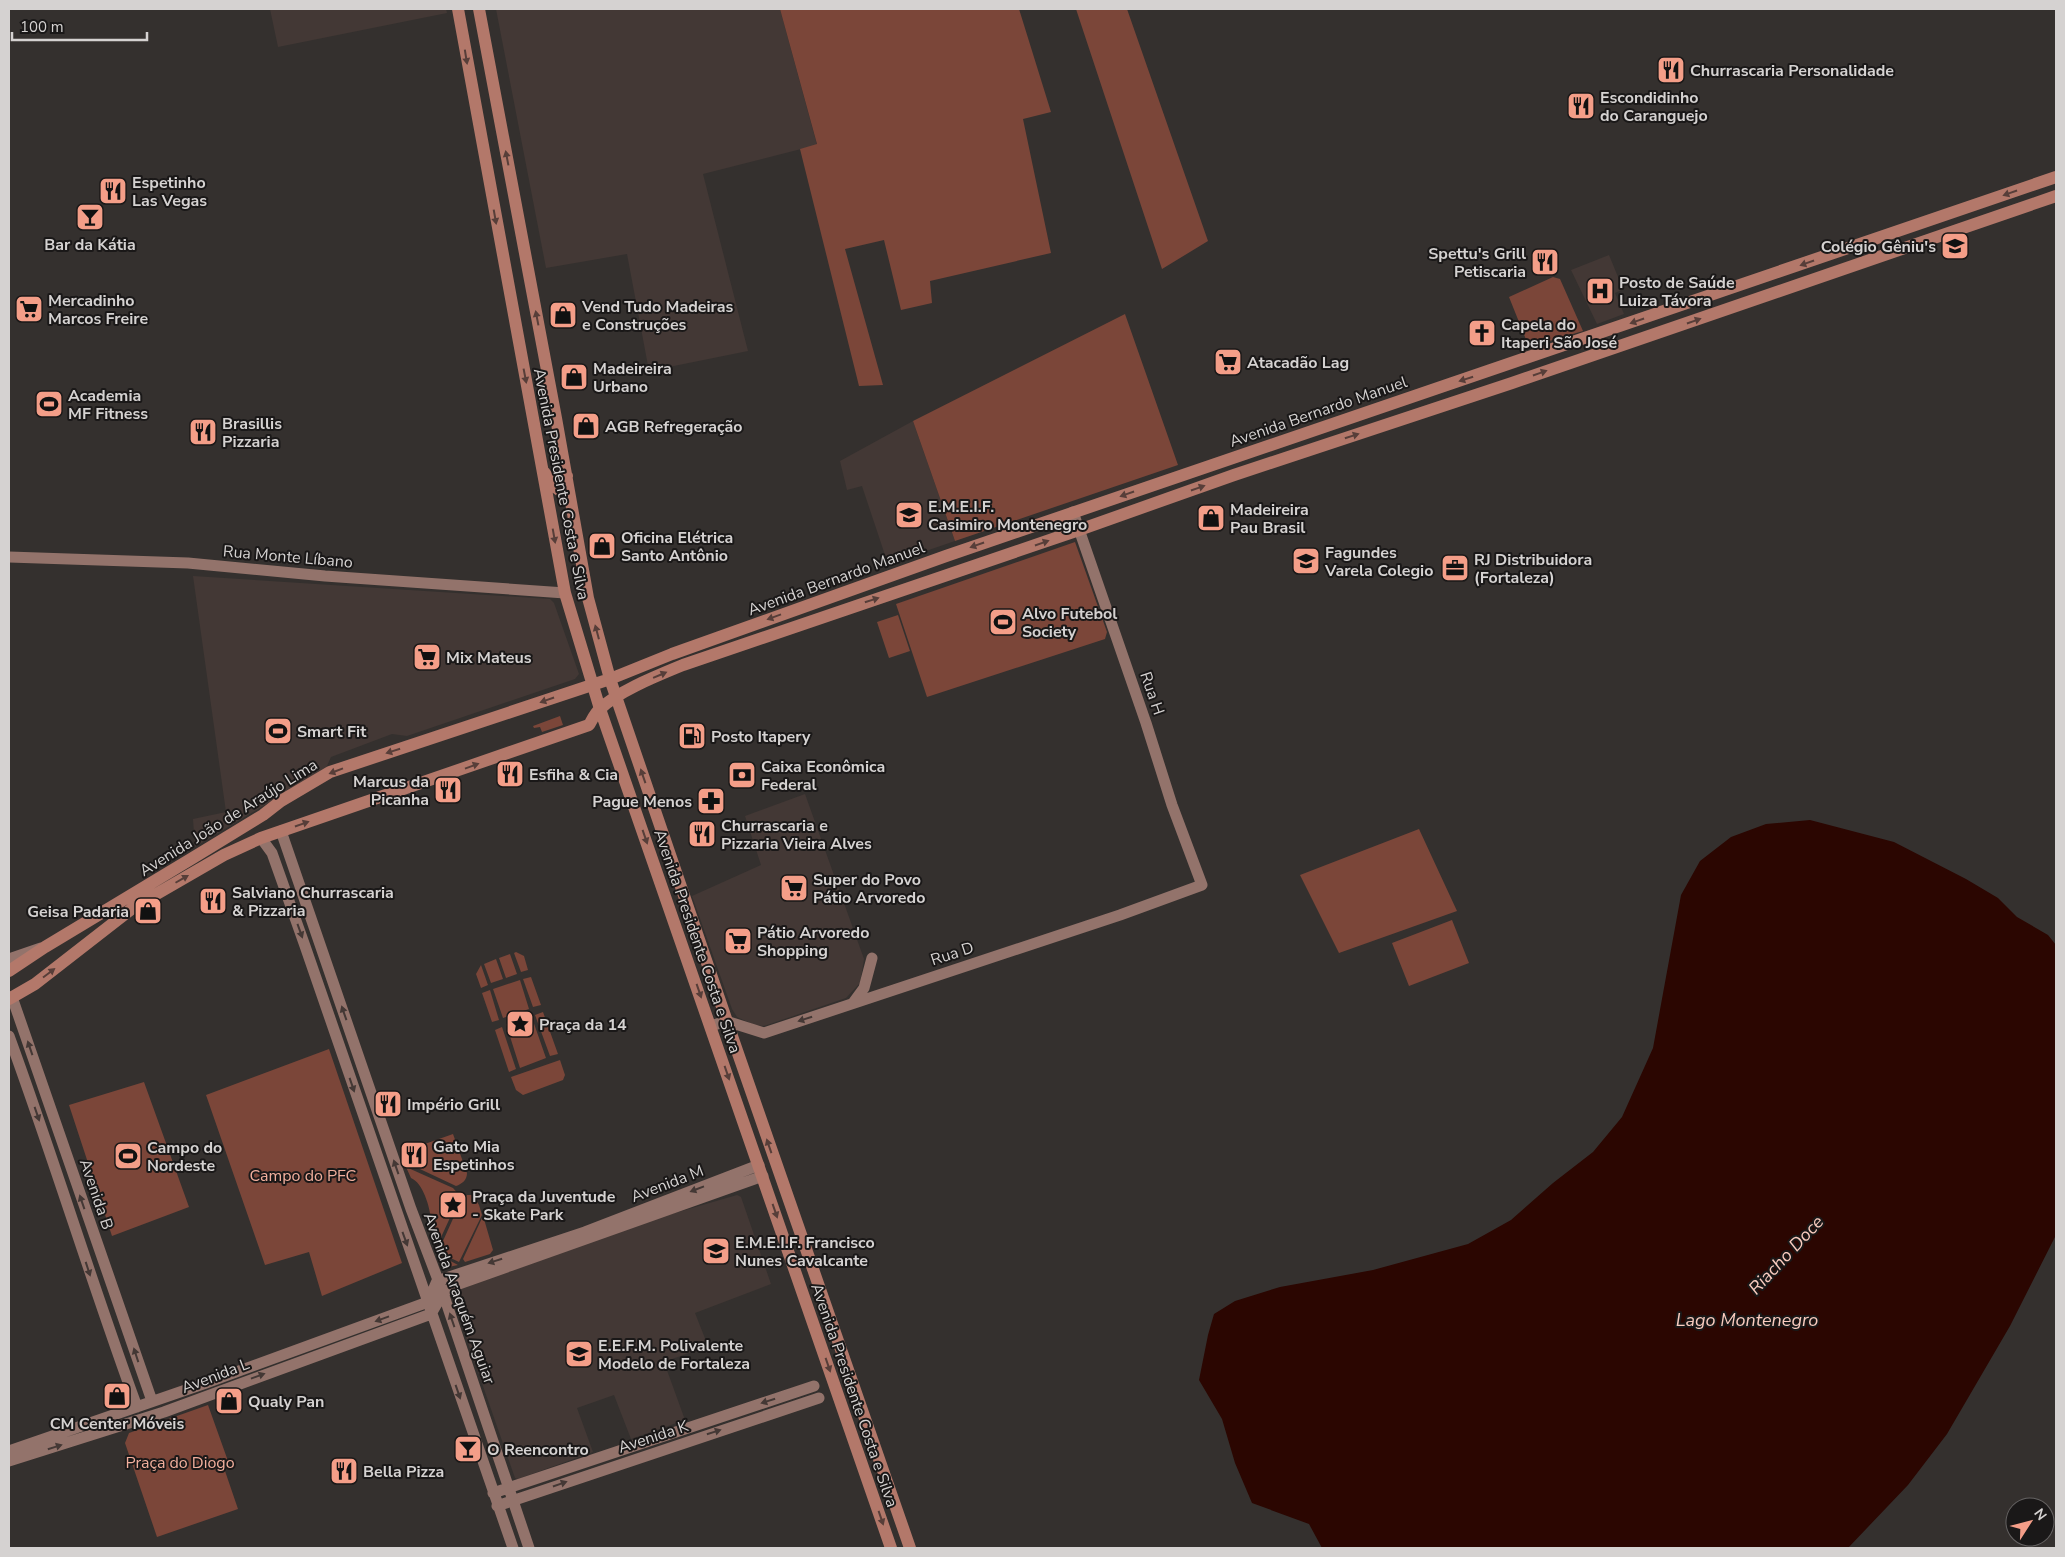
<svg xmlns="http://www.w3.org/2000/svg" width="2065" height="1557" viewBox="0 0 2065 1557" font-family="'Nunito Sans',sans-serif">
  <style>
    .built { fill: #433835 }
    .green { fill: #7b4639 }
    .water { fill: #2b0601 }
    .lines { fill: none; stroke-linecap: round; stroke-linejoin: round }
    .secondary { stroke: #93736b; stroke-width: 11 }
    .primary { stroke: #b3786a; stroke-width: 12 }
    .oneway { fill: #573e39 }
    .oneway2 { fill: #443835 }
    .labels { text-anchor: middle; stroke-width: 4; stroke-linejoin: round; paint-order: stroke }
    .poi-label { font-size: 16px; font-weight: bold; fill: #d5d2d1; stroke: #1a1818; text-anchor: start }
    .street-label { font-size: 16px; fill: #d5d2d1; stroke: #1a1818 }
    .park-label { font-size: 16px; fill: #f2af9d; stroke: #1a1818 }
    .water-label { font-size: 18px; font-style: italic; fill: #faccbf; stroke: #1a1818 }
  </style>
  <rect width="100%" height="100%" fill="#34302e"/>
  <path class="built" d="M270,9H446L447,13L278,47Z
    M496,9H780L817,145L703,174L748,351L649,371L627,254L546,268Z
    M1609,255L1623,289L1615,293L1624,314L1597,324L1571,270Z
    M913,421L955,541L888,564L862,486L847,490L840,461Z
    M193,576L550,599L554,603L579,674L575,679L407,736L392,734L331,757L326,768L195,847L193,819L226,812Z
    M805,794L864,959L860,983L846,998L764,1026L754,1025L737,1017L732,1009L692,896L761,865L745,816Z
    M737,1195L741,1197L771,1284L695,1313L708,1346L664,1362L685,1420L631,1439L614,1395L577,1408L593,1452L518,1479L515,1478L451,1294L453,1291L661,1217Z"/>
  <path class="green" d="M780,9H1019L1051,112L1023,119L1051,253L930,281L932,303L901,310L884,240L845,249L883,385L859,386L800,149L817,144Z
    M1076,9H1127L1208,241L1162,269Z
    M1553,277L1560,279L1583,331L1529,347L1509,297Z
    M1125,314L1178,465L955,541L913,421Z
    M1075,542L1107,632L1105,639L927,697L896,604Z
    M898,615L910,651L889,658L877,622Z
    M560,716L563,725L542,732L540,727L534,728L533,726Z
    M1419,829L1457,911L1339,953L1300,875Z
    M1452,920L1469,963L1409,986L1392,943Z
    M516,952L524,956L528,970L521,972L514,953Z
    M510,954L517,974L506,978L499,958Z
    M496,959L503,979L491,983L484,964Z
    M481,965L488,985L481,988L476,974Z
    M531,977L541,1005L533,1007L523,979Z
    M520,980L529,1009L503,1018L493,989Z
    M490,990L499,1020L492,1022L482,993Z
    M543,1012L558,1054L550,1056L535,1015Z
    M531,1015L546,1058L520,1068L506,1024Z
    M502,1027L516,1069L509,1072L495,1030Z
    M329,1049L402,1263L322,1296L309,1252L265,1265L206,1095Z
    M560,1060L565,1075L563,1080L523,1095L516,1090L511,1077Z
    M144,1082L189,1207L112,1236L69,1105Z
    M453,1134L467,1173C467,1180 462,1184 456,1186L405,1162L403,1154L405,1151Z
    M406,1167L453,1188L460,1196L437,1246C429,1239 431,1230 431,1220C430,1207 423,1183 411,1178Z
    M467,1195H473L479,1205L482,1215L459,1262L438,1252L461,1201Z
    M482,1218L484,1219L493,1250L490,1254L465,1262L463,1259Z
    M437,1255H439L458,1265L444,1268Z
    M208,1405L228,1461L225,1471L238,1509L157,1537L125,1443L129,1433Z"/>
  <path class="water" d="M1810,820L1894,842L1966,879L1998,898L2017,917L2048,935L2056,945V1235L2010,1326L1947,1434L1908,1485L1848,1548H1322L1309,1524L1252,1503L1235,1463L1222,1419L1199,1380L1208,1335L1214,1314L1235,1301L1280,1287L1373,1270L1468,1244L1511,1220L1553,1183L1593,1152L1622,1117L1653,1048L1681,895L1700,861L1731,837L1766,824Z"/>
  <g class="lines">
    <path class="secondary" d="M9,557L188,563L325,576L565,593
      M281,831L411,1209L443,1293L529,1548
      M261,838L272,853L305,946L513,1548
      M9,959L41,948
      M12,997L152,1401
      M853,1003L864,988L872,958
      M711,1026L726,1021L764,1033L1120,915L1202,885L1172,805L1146,723L1073,512
      M9,1036C54,1159 92,1284 137,1407
      M9,1451L206,1383L428,1302L437,1281L585,1232L759,1165
      M9,1461L164,1412L431,1314L443,1293L456,1285L763,1176
      M493,1493L814,1386
      M497,1506L819,1398"/>
    <path class="primary" d="M458,9L565,593L600,709L891,1548
      M479,9L556,418L588,598L610,679L733,1039L910,1548
      M545,473L551,484L559,490L563,487L567,476
      M9,971L45,947L191,859L263,815L281,801L330,772L610,679L672,654L946,556L2056,177
      M9,999L35,984L134,907L224,855L261,838L589,725C592,720 595,713 600,709C618,691 659,675 683,665L1079,530L1234,475L1512,383L2056,196"/>
  </g>
  <defs><path id="oneway-solid" d="M-6-.8H1V-3.2L6.5 0L1 3.2V.8H-6Z" transform="scale(1.25)"/></defs>
  <g class="oneway">
    <use href="#oneway-solid" transform="translate(466 57) rotate(81)"/>
    <use href="#oneway-solid" transform="translate(507 158) rotate(-101)"/>
    <use href="#oneway-solid" transform="translate(2010 193) rotate(161)"/>
    <use href="#oneway-solid" transform="translate(495 217) rotate(80)"/>
    <use href="#oneway-solid" transform="translate(1807 263) rotate(161)"/>
    <use href="#oneway-solid" transform="translate(537 318) rotate(-101)"/>
    <use href="#oneway-solid" transform="translate(1637 321) rotate(161)"/>
    <use href="#oneway-solid" transform="translate(1694 321) rotate(-19)"/>
    <use href="#oneway-solid" transform="translate(1540 373) rotate(-19)"/>
    <use href="#oneway-solid" transform="translate(525 376) rotate(79)"/>
    <use href="#oneway-solid" transform="translate(1466 379) rotate(162)"/>
    <use href="#oneway-solid" transform="translate(1352 436) rotate(-18)"/>
    <use href="#oneway-solid" transform="translate(1198 488) rotate(-19)"/>
    <use href="#oneway-solid" transform="translate(1127 494) rotate(161)"/>
    <use href="#oneway-solid" transform="translate(554 536) rotate(80)"/>
    <use href="#oneway-solid" transform="translate(1042 543) rotate(-19)"/>
    <use href="#oneway-solid" transform="translate(977 545) rotate(161)"/>
    <use href="#oneway-solid" transform="translate(872 600) rotate(-18)"/>
    <use href="#oneway-solid" transform="translate(774 617) rotate(160)"/>
    <use href="#oneway-solid" transform="translate(597 632) rotate(-105)"/>
    <use href="#oneway-solid" transform="translate(660 675) rotate(-23)"/>
    <use href="#oneway-solid" transform="translate(547 700) rotate(161)"/>
    <use href="#oneway-solid" transform="translate(393 751) rotate(162)"/>
    <use href="#oneway-solid" transform="translate(472 766) rotate(-20)"/>
    <use href="#oneway-solid" transform="translate(336 771) rotate(159)"/>
    <use href="#oneway-solid" transform="translate(643 776) rotate(-109)"/>
    <use href="#oneway-solid" transform="translate(302 824) rotate(-19)"/>
    <use href="#oneway-solid" transform="translate(645 837) rotate(71)"/>
    <use href="#oneway-solid" transform="translate(182 879) rotate(-30)"/>
    <use href="#oneway-solid" transform="translate(49 973) rotate(-37)"/>
    <use href="#oneway-solid" transform="translate(699 991) rotate(71)"/>
    <use href="#oneway-solid" transform="translate(727 1073) rotate(71)"/>
    <use href="#oneway-solid" transform="translate(769 1146) rotate(-109)"/>
    <use href="#oneway-solid" transform="translate(775 1211) rotate(71)"/>
    <use href="#oneway-solid" transform="translate(828 1365) rotate(71)"/>
    <use href="#oneway-solid" transform="translate(881 1518) rotate(71)"/>
  </g>
  <g class="oneway2">
    <use href="#oneway-solid" transform="translate(300 931) rotate(70)"/>
    <use href="#oneway-solid" transform="translate(344 1013) rotate(-109)"/>
    <use href="#oneway-solid" transform="translate(805 1019) rotate(162)"/>
    <use href="#oneway-solid" transform="translate(30 1048) rotate(-109)"/>
    <use href="#oneway-solid" transform="translate(352 1085) rotate(71)"/>
    <use href="#oneway-solid" transform="translate(37 1114) rotate(71)"/>
    <use href="#oneway-solid" transform="translate(396 1167) rotate(-109)"/>
    <use href="#oneway-solid" transform="translate(697 1189) rotate(159)"/>
    <use href="#oneway-solid" transform="translate(82 1202) rotate(-109)"/>
    <use href="#oneway-solid" transform="translate(405 1239) rotate(70)"/>
    <use href="#oneway-solid" transform="translate(495 1261) rotate(162)"/>
    <use href="#oneway-solid" transform="translate(88 1269) rotate(72)"/>
    <use href="#oneway-solid" transform="translate(382 1319) rotate(160)"/>
    <use href="#oneway-solid" transform="translate(452 1320) rotate(-109)"/>
    <use href="#oneway-solid" transform="translate(136 1355) rotate(-108)"/>
    <use href="#oneway-solid" transform="translate(258 1376) rotate(-20)"/>
    <use href="#oneway-solid" transform="translate(458 1392) rotate(71)"/>
    <use href="#oneway-solid" transform="translate(768 1401) rotate(162)"/>
    <use href="#oneway-solid" transform="translate(714 1432) rotate(-18)"/>
    <use href="#oneway-solid" transform="translate(55 1447) rotate(-17)"/>
    <use href="#oneway-solid" transform="translate(560 1484) rotate(-19)"/>
  </g>
  <defs>
    <symbol id="restaurant-square" viewBox="-11 -11 22 22"><rect x="-9" y="-9" width="18" height="18" rx="4" fill="#f49e88" stroke="#1a1818"/><path d="M-5-6h1v4h1v-4h1v4h1v-4h1v5L-1.5 .5V6h-2V.5L-5-1ZM5-6V6H3V1.5H1.5Q1.5-4 5-6Z" fill="#111"/></symbol>
    <symbol id="bar-square" viewBox="-11 -11 22 22"><rect x="-9" y="-9" width="18" height="18" rx="4" fill="#f49e88" stroke="#1a1818"/><path d="M-6-5H6L.8 .8V4.5H3.5V6h-7V4.5H-.8V.8Z" fill="#111"/></symbol>
    <symbol id="school-square" viewBox="-11 -11 22 22"><rect x="-9" y="-9" width="18" height="18" rx="4" fill="#f49e88" stroke="#1a1818"/><path d="M0-5L7-2L0 1L-7-2ZM-4 1L0 2.5L4 1V4Q0 6-4 4Z" fill="#111"/></symbol>
    <symbol id="hospital-square" viewBox="-11 -11 22 22"><rect x="-9" y="-9" width="18" height="18" rx="4" fill="#f49e88" stroke="#1a1818"/><path d="M-5-5h3v3.5h4V-5h3V5h-3V1.5h-4V5h-3Z" fill="#111"/></symbol>
    <symbol id="supermarket-square" viewBox="-11 -11 22 22"><rect x="-9" y="-9" width="18" height="18" rx="4" fill="#f49e88" stroke="#1a1818"/><path d="M-6-5.5h2.5l.6 2H6L4.5 2H-2.5L-4.4-4H-6ZM-1.5 3.2a1.3 1.3 0 1 0 .1 0ZM3 3.2a1.3 1.3 0 1 0 .1 0Z" fill="#111"/></symbol>
    <symbol id="shop-square" viewBox="-11 -11 22 22"><rect x="-9" y="-9" width="18" height="18" rx="4" fill="#f49e88" stroke="#1a1818"/><path d="M-5-2.5h2.3a2.7 3.5 0 0 1 5.4 0H5L5.5 6h-11ZM-1.5-2.5h3a1.5 2.3 0 0 0-3 0Z" fill="#111"/></symbol>
    <symbol id="church-square" viewBox="-11 -11 22 22"><rect x="-9" y="-9" width="18" height="18" rx="4" fill="#f49e88" stroke="#1a1818"/><path d="M-1.2-6h2.4v3.5h3.3v2.4h-3.3V6h-2.4V-.1h-3.3v-2.4h3.3Z" fill="#111"/></symbol>
    <symbol id="stadium-square" viewBox="-11 -11 22 22"><rect x="-9" y="-9" width="18" height="18" rx="4" fill="#f49e88" stroke="#1a1818"/><path d="M0-5a6.5 5 0 1 0 0 10a6.5 5 0 1 0 0-10ZM-3.5-1.8h7v3.6h-7Z" fill="#111"/></symbol>
    <symbol id="office-square" viewBox="-11 -11 22 22"><rect x="-9" y="-9" width="18" height="18" rx="4" fill="#f49e88" stroke="#1a1818"/><path d="M-6-3h4V-5.5h4V-3h4V5H-6ZM-1-4.5V-3h2v-1.5ZM-6 0V1H6V0Z" fill="#111"/></symbol>
    <symbol id="fuel-square" viewBox="-11 -11 22 22"><rect x="-9" y="-9" width="18" height="18" rx="4" fill="#f49e88" stroke="#1a1818"/><path d="M-5.5-6h7V0h2V4h1.3V-2.5L3-4.5l.8-.8L6-3V5H2.5V1h-1V6h-7ZM-4.2-4.7v3.2H.2V-4.7Z" fill="#111"/></symbol>
    <symbol id="bank-square" viewBox="-11 -11 22 22"><rect x="-9" y="-9" width="18" height="18" rx="4" fill="#f49e88" stroke="#1a1818"/><path d="M-6-4H6V4H-6ZM0-2.3a2.3 2.3 0 1 0 0 4.6a2.3 2.3 0 1 0 0-4.6Z" fill="#111"/></symbol>
    <symbol id="pharmacy-square" viewBox="-11 -11 22 22"><rect x="-9" y="-9" width="18" height="18" rx="4" fill="#f49e88" stroke="#1a1818"/><path d="M-2-6h4v4h4v4h-4v4h-4v-4h-4v-4h4Z" fill="#111"/></symbol>
    <symbol id="sight-square" viewBox="-11 -11 22 22"><rect x="-9" y="-9" width="18" height="18" rx="4" fill="#f49e88" stroke="#1a1818"/><path d="M0-6L1.8-2.2L6-1.7L2.9 1.2L3.7 5.4L0 3.3L-3.7 5.4L-2.9 1.2L-6-1.7L-1.8-2.2Z" fill="#111"/></symbol>
  </defs>
  <g fill-rule="evenodd">
    <use href="#restaurant-square" x="1655" y="54" width="32" height="32"/>
    <use href="#restaurant-square" x="1565" y="90" width="32" height="32"/>
    <use href="#restaurant-square" x="97" y="175" width="32" height="32"/>
    <use href="#bar-square" x="74" y="201" width="32" height="32"/>
    <use href="#school-square" x="1939" y="230" width="32" height="32"/>
    <use href="#restaurant-square" x="1529" y="246" width="32" height="32"/>
    <use href="#hospital-square" x="1584" y="275" width="32" height="32"/>
    <use href="#supermarket-square" x="13" y="293" width="32" height="32"/>
    <use href="#shop-square" x="547" y="299" width="32" height="32"/>
    <use href="#church-square" x="1466" y="317" width="32" height="32"/>
    <use href="#supermarket-square" x="1212" y="346" width="32" height="32"/>
    <use href="#shop-square" x="558" y="361" width="32" height="32"/>
    <use href="#stadium-square" x="33" y="388" width="32" height="32"/>
    <use href="#shop-square" x="570" y="410" width="32" height="32"/>
    <use href="#restaurant-square" x="187" y="416" width="32" height="32"/>
    <use href="#school-square" x="893" y="499" width="32" height="32"/>
    <use href="#shop-square" x="1195" y="502" width="32" height="32"/>
    <use href="#shop-square" x="586" y="530" width="32" height="32"/>
    <use href="#school-square" x="1290" y="545" width="32" height="32"/>
    <use href="#office-square" x="1439" y="552" width="32" height="32"/>
    <use href="#stadium-square" x="987" y="606" width="32" height="32"/>
    <use href="#supermarket-square" x="411" y="641" width="32" height="32"/>
    <use href="#stadium-square" x="262" y="715" width="32" height="32"/>
    <use href="#fuel-square" x="676" y="720" width="32" height="32"/>
    <use href="#restaurant-square" x="494" y="758" width="32" height="32"/>
    <use href="#bank-square" x="726" y="759" width="32" height="32"/>
    <use href="#restaurant-square" x="432" y="774" width="32" height="32"/>
    <use href="#pharmacy-square" x="695" y="785" width="32" height="32"/>
    <use href="#restaurant-square" x="686" y="818" width="32" height="32"/>
    <use href="#supermarket-square" x="778" y="872" width="32" height="32"/>
    <use href="#restaurant-square" x="197" y="885" width="32" height="32"/>
    <use href="#shop-square" x="132" y="895" width="32" height="32"/>
    <use href="#supermarket-square" x="722" y="925" width="32" height="32"/>
    <use href="#sight-square" x="504" y="1008" width="32" height="32"/>
    <use href="#restaurant-square" x="372" y="1088" width="32" height="32"/>
    <use href="#restaurant-square" x="398" y="1139" width="32" height="32"/>
    <use href="#stadium-square" x="112" y="1140" width="32" height="32"/>
    <use href="#sight-square" x="437" y="1189" width="32" height="32"/>
    <use href="#school-square" x="700" y="1235" width="32" height="32"/>
    <use href="#school-square" x="563" y="1338" width="32" height="32"/>
    <use href="#shop-square" x="101" y="1380" width="32" height="32"/>
    <use href="#shop-square" x="213" y="1385" width="32" height="32"/>
    <use href="#bar-square" x="452" y="1433" width="32" height="32"/>
    <use href="#restaurant-square" x="328" y="1455" width="32" height="32"/>
  </g>
  <g class="labels">
    <g class="poi-label">
      <text x="1690" y="76">Churrascaria Personalidade</text>
      <text x="1600" y="103">Escondidinho<tspan x="1600" dy="18">do Caranguejo</tspan></text>
      <text x="132" y="188">Espetinho<tspan x="132" dy="18">Las Vegas</tspan></text>
      <text x="90" y="250" text-anchor="middle">Bar da Kátia</text>
      <text x="1936" y="252" text-anchor="end">Colégio Gêniu's</text>
      <text x="1526" y="259" text-anchor="end">Spettu's Grill<tspan x="1526" dy="18">Petiscaria</tspan></text>
      <text x="1619" y="288">Posto de Saúde<tspan x="1619" dy="18">Luiza Távora</tspan></text>
      <text x="48" y="306">Mercadinho<tspan x="48" dy="18">Marcos Freire</tspan></text>
      <text x="582" y="312">Vend Tudo Madeiras<tspan x="582" dy="18">e Construções</tspan></text>
      <text x="1501" y="330">Capela do<tspan x="1501" dy="18">Itaperi São José</tspan></text>
      <text x="1247" y="368">Atacadão Lag</text>
      <text x="593" y="374">Madeireira<tspan x="593" dy="18">Urbano</tspan></text>
      <text x="68" y="401">Academia<tspan x="68" dy="18">MF Fitness</tspan></text>
      <text x="222" y="429">Brasillis<tspan x="222" dy="18">Pizzaria</tspan></text>
      <text x="605" y="432">AGB Refregeração</text>
      <text x="928" y="512">E.M.E.I.F.<tspan x="928" dy="18">Casimiro Montenegro</tspan></text>
      <text x="1230" y="515">Madeireira<tspan x="1230" dy="18">Pau Brasil</tspan></text>
      <text x="621" y="543">Oficina Elétrica<tspan x="621" dy="18">Santo Antônio</tspan></text>
      <text x="1325" y="558">Fagundes<tspan x="1325" dy="18">Varela Colegio</tspan></text>
      <text x="1474" y="565">RJ Distribuidora<tspan x="1474" dy="18">(Fortaleza)</tspan></text>
      <text x="1022" y="619">Alvo Futebol<tspan x="1022" dy="18">Society</tspan></text>
      <text x="446" y="663">Mix Mateus</text>
      <text x="297" y="737">Smart Fit</text>
      <text x="711" y="742">Posto Itapery</text>
      <text x="761" y="772">Caixa Econômica<tspan x="761" dy="18">Federal</tspan></text>
      <text x="529" y="780">Esfiha &amp; Cia</text>
      <text x="429" y="787" text-anchor="end">Marcus da<tspan x="429" dy="18">Picanha</tspan></text>
      <text x="692" y="807" text-anchor="end">Pague Menos</text>
      <text x="721" y="831">Churrascaria e<tspan x="721" dy="18">Pizzaria Vieira Alves</tspan></text>
      <text x="813" y="885">Super do Povo<tspan x="813" dy="18">Pátio Arvoredo</tspan></text>
      <text x="232" y="898">Salviano Churrascaria<tspan x="232" dy="18">&amp; Pizzaria</tspan></text>
      <text x="129" y="917" text-anchor="end">Geisa Padaria</text>
      <text x="757" y="938">Pátio Arvoredo<tspan x="757" dy="18">Shopping</tspan></text>
      <text x="539" y="1030">Praça da 14</text>
      <text x="407" y="1110">Império Grill</text>
      <text x="433" y="1152">Gato Mia<tspan x="433" dy="18">Espetinhos</tspan></text>
      <text x="147" y="1153">Campo do<tspan x="147" dy="18">Nordeste</tspan></text>
      <text x="472" y="1202">Praça da Juventude<tspan x="472" dy="18">- Skate Park</tspan></text>
      <text x="735" y="1248">E.M.E.I.F. Francisco<tspan x="735" dy="18">Nunes Cavalcante</tspan></text>
      <text x="598" y="1351">E.E.F.M. Polivalente<tspan x="598" dy="18">Modelo de Fortaleza</tspan></text>
      <text x="248" y="1407">Qualy Pan</text>
      <text x="117" y="1429" text-anchor="middle">CM Center Móveis</text>
      <text x="487" y="1455">O Reencontro</text>
      <text x="363" y="1477">Bella Pizza</text>
    </g>
    <g class="street-label">
      <text transform="translate(1318 411) rotate(-19)" y="6">Avenida Bernardo Manuel</text>
      <text transform="translate(562 484) rotate(79)" y="6">Avenida Presidente Costa e Silva</text>
      <text transform="translate(288 556) rotate(5)" y="6">Rua Monte Líbano</text>
      <text transform="translate(836 578) rotate(-20)" y="6">Avenida Bernardo Manuel</text>
      <text transform="translate(1153 693) rotate(71)" y="6">Rua H</text>
      <text transform="translate(228 817) rotate(-32)" y="6">Avenida João de Araújo Lima</text>
      <text transform="translate(698 941) rotate(71)" y="6">Avenida Presidente Costa e Silva</text>
      <text transform="translate(952 953) rotate(-18)" y="6">Rua D</text>
      <text transform="translate(667 1183) rotate(-21)" y="6">Avenida M</text>
      <text transform="translate(97 1194) rotate(71)" y="6">Avenida B</text>
      <text transform="translate(460 1298) rotate(70)" y="6">Avenida Araquém Aguiar</text>
      <text transform="translate(215 1375) rotate(-21)" y="6">Avenida L</text>
      <text transform="translate(855 1395) rotate(71)" y="6">Avenida Presidente Costa e Silva</text>
      <text transform="translate(653 1436) rotate(-18)" y="6">Avenida K</text>
    </g>
    <g class="park-label">
      <text x="303" y="1181">Campo do PFC</text>
      <text x="180" y="1468">Praça do Diogo</text>
    </g>
    <g class="water-label">
      <text transform="translate(1786 1255) rotate(-47)" y="6">Riacho Doce</text>
      <text x="1747" y="1326">Lago Montenegro</text>
    </g>
  </g>
  <rect width="2065" height="1557" fill="none" stroke="#d5d2d1" stroke-width="20"/>
  <g transform="translate(2030 1522) rotate(54)"><circle r="24" fill="#1a1818" stroke="#656262"/>
  <path d="M0-4L9 19L0 12L-9 19Z" fill="#f49e88"/>
  <text y="-8" font-size="14" font-weight="bold" text-anchor="middle" fill="#d5d2d1">N</text>
  </g>
  <path d="M12 32v8h135v-8" fill="none" stroke="#d5d2d1" stroke-width="2.5"/>
  <text x="20" y="32" font-size="15" fill="#d5d2d1" stroke="#1a1818" stroke-width="4" paint-order="stroke">100 m</text>
</svg>
